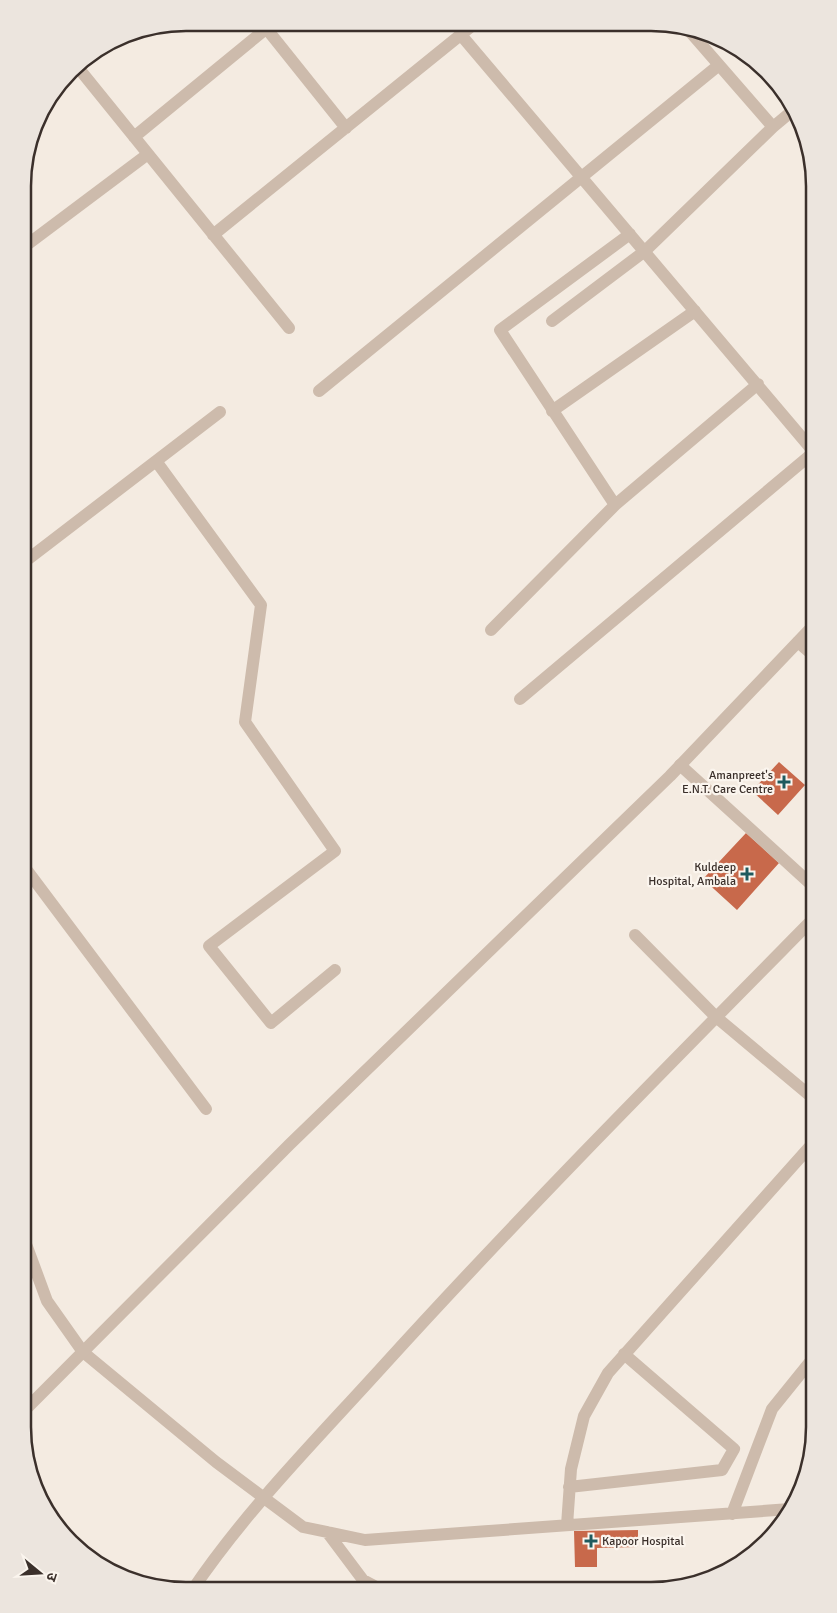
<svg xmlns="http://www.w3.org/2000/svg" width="837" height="1613" viewBox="0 0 837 1613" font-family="Signika,'Noto Sans Devanagari',sans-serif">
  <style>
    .building { fill: #c8694b }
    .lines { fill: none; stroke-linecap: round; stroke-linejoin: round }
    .minor { stroke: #cdbbac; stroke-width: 12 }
    .tertiary { stroke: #cdbbac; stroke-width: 12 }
    .poi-dot { fill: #1f5a5e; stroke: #fbf5ee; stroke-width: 2 }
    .labels { text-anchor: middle; stroke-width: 4.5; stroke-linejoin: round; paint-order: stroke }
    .poi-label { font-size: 12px; fill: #3b302b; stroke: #fbf5ee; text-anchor: end }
    .rim { fill: none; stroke: #3b302b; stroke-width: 2.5 }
  </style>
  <rect width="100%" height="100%" fill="#f4ebe1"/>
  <path class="building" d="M779,762L805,785L778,815L752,791Z
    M746,833L779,863L737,910L703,879Z
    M638,1530V1547L597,1548V1567H575L574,1531Z"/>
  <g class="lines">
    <path class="minor" d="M262,23L346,128
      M686,27L773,127L791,112
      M461,35L814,452
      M76,65L289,328
      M134,137L273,23
      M630,234L500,330L615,505L758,384
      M213,235L474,24
      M24,247L148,154
      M552,321L645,251L773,127
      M319,391L719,65
      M552,411L695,311
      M156,461L261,605L245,722L335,851L209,946L271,1023L335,970
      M23,563L220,412
      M491,630L615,505
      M798,642L814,656
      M520,699L814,452
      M680,765L814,887
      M23,865L206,1109
      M635,935L716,1017L814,1099
      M23,1236L47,1301L83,1352L216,1462L303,1527L365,1540L790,1509
      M569,1487L722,1470L734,1449L624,1354
      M732,1514L772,1409L814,1357
      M567,1525L571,1469L584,1416L608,1373L814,1142
      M327,1532L363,1580L382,1590
      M193,1589C248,1508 318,1438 384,1365C523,1212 669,1065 814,918"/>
    <path class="tertiary" d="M23,1412L289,1145L670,776L814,625"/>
  </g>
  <g class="poi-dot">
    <path d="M781.5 774.5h5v5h5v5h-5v5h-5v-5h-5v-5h5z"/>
    <path d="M744.5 866.5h5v5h5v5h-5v5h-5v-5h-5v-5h5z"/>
    <path d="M588.5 1533.5h5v5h5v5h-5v5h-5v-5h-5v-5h5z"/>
  </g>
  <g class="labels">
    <g class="poi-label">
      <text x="773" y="779">Amanpreet's<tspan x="773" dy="14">E.N.T. Care Centre</tspan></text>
      <text x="736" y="871">Kuldeep<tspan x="736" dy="14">Hospital, Ambala</tspan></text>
      <text x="602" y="1545" text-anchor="start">Kapoor Hospital</text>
    </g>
  </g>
  <path d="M0 0H837V1613H0ZM186 31H651A155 155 0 0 1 806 186V1427A155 155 0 0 1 651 1582H186A155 155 0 0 1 31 1427V186A155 155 0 0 1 186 31Z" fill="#ece5de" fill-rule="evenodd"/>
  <path class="rim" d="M186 31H651A155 155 0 0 1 806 186V1427A155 155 0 0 1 651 1582H186A155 155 0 0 1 31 1427V186A155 155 0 0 1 186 31Z"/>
  <g transform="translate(40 1573) rotate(108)" stroke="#fbf5ee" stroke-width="4" paint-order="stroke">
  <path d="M0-4L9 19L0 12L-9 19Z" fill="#3b302b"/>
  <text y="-8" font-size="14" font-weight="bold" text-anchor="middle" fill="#3b302b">उ</text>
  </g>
</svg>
